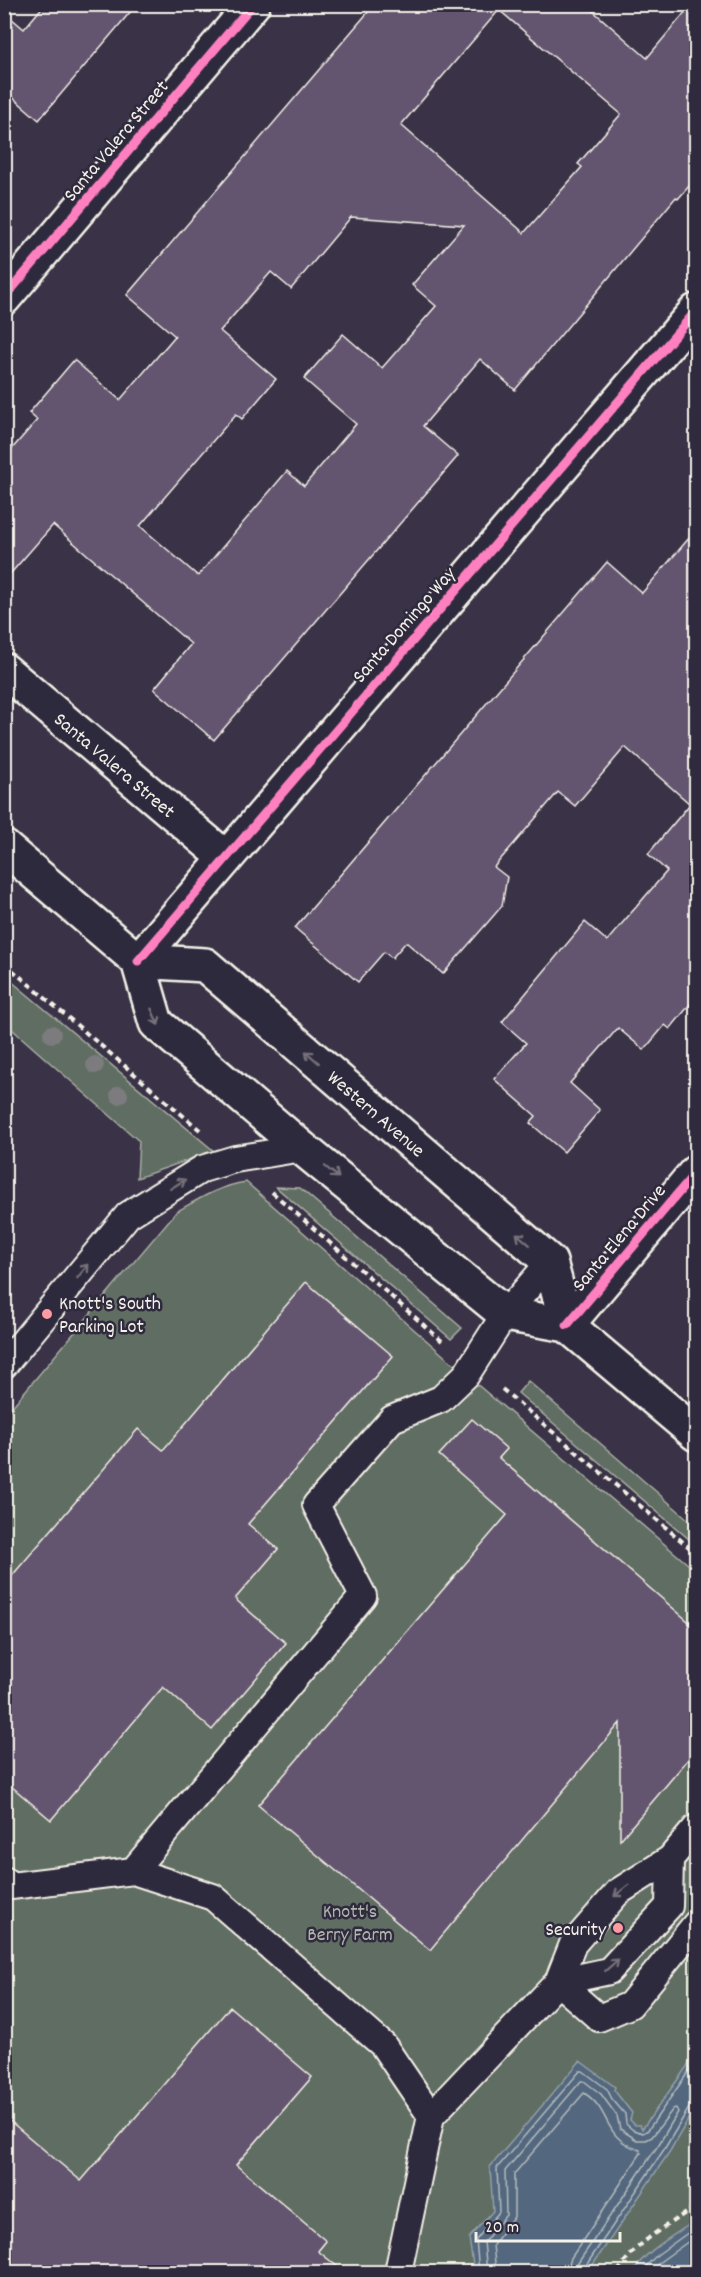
<svg xmlns="http://www.w3.org/2000/svg" width="701" height="2277" viewBox="0 0 701 2277" font-family="Dekko,sans-serif">
  <style>
    .green { fill: #606d62; stroke: #aaafa5; stroke-width: 1.5 }
    .water { fill: #53687e; stroke: #939fa8; stroke-width: 1.5 }
    .lines { fill: none; stroke-linecap: round; stroke-linejoin: round }
    .shore { stroke: #b4babe; stroke-width: 1.5 }
    .building { fill: #645570; stroke: #f4f1e8; stroke-width: 1.5; fill-rule: evenodd }
    .service-casing { stroke: #f4f1e8; stroke-width: 30 }
    .minor-casing { stroke: #f4f1e8; stroke-width: 38 }
    .secondary-casing { stroke: #f4f1e8; stroke-width: 38 }
    .path { stroke: #f4f1e8; stroke-width: 4; stroke-dasharray: 6 4.5; stroke-linecap: butt }
    .service { stroke: #2f2a3d; stroke-width: 26 }
    .minor { stroke: #2f2a3d; stroke-width: 33 }
    .secondary { stroke: #2f2a3d; stroke-width: 33 }
    .cycleway-casing { stroke: #2f2a3d; stroke-width: 13 }
    .cycleway { stroke: #ff80c0; stroke-width: 9 }
    .tree { fill: #7b7b7f }
    .oneway { stroke: #747079 }
    .poi-dot { fill: #ff9aa2; stroke: #2f2a3d; stroke-width: 2 }
    .labels { text-anchor: middle; stroke-width: 5; stroke-linejoin: round; paint-order: stroke }
    .street-label { font-size: 20px; fill: #f4f1e8; stroke: #2f2a3d }
    .poi-label { font-size: 20px; fill: #f4f1e8; stroke: #2f2a3d; text-anchor: start }
    .park-label { font-size: 20px; fill: #b1b6ac; stroke: #2f2a3d }
  </style>
  <rect width="100%" height="100%" fill="#3a3347"/>
  <filter id="ink" filterUnits="userSpaceOnUse"><feTurbulence type="fractalNoise" baseFrequency=".0167" numOctaves="2"/><feDisplacementMap in="SourceGraphic" scale="12" xChannelSelector="R" yChannelSelector="G"/><feConvolveMatrix kernelMatrix="1 2 1 2 8 2 1 2 1" color-interpolation-filters="sRGB"/></filter>
  <g filter="url(#ink)">
    <path class="green" d="M4,975L214,1151L137,1178L139,1141L5,1023Z
      M246,1182L466,1375L696,1571V2272H5V1415L176,1212C199,1199 219,1186 246,1182Z
      M276,1187L300,1188L462,1328L451,1339Z
      M528,1381L696,1526V1545L518,1393Z"/>
    <path class="water" d="M696,2049V2106L670,2151L588,2272H474L469,2238L493,2211L490,2167L580,2061L615,2087L614,2090L632,2113L630,2120L635,2125H640L642,2129L686,2068Z
      M696,2220V2267L690,2272H634C642,2252 678,2233 696,2220Z"/>
    <g class="lines">
      <path class="shore" d="M479,2272L476,2240L499,2212L497,2168L580,2071H583L607,2089L612,2099L625,2114L626,2124L633,2130L643,2133L648,2130L696,2061
        M487,2272L484,2242L506,2215L505,2171L581,2081H584L601,2094L617,2116L620,2129L637,2140H646L652,2137L673,2109L676,2108L678,2112L659,2144L578,2263L576,2272
        M496,2272L493,2245L514,2217V2174L584,2093C612,2110 602,2139 640,2150L641,2153L571,2258L567,2272
        M584,2272L585,2267L665,2148L689,2108L696,2105
        M640,2272L657,2255L696,2227
        M649,2272L661,2261L696,2236"/>
    </g>
    <path class="building" d="M45,4H137L39,120L4,90V12L24,29Z
      M375,4H585L647,58L692,4H696V178L678,199L676,197L515,390L480,359L423,426L458,456L214,740L154,689L191,644L53,525L4,581V458L37,420L29,413L74,360L120,400L175,336L127,295ZM499,10L621,114L578,164L582,167L524,233L401,125ZM351,217L464,225L412,285L436,306L382,368L343,334L304,379L356,424L304,486L287,471L198,576L140,526L236,414L242,419L276,379L220,331L271,272L291,289Z
      M696,530V997L670,1029L665,1025L644,1050L618,1028L570,1083L600,1110L564,1152L530,1123L536,1116L494,1079L526,1043L502,1022L585,922L607,941L667,871L648,854L690,804L625,747L575,806L558,792L494,867L507,877L502,906L443,974L406,942L392,958L384,952L358,982L295,928L607,562L642,593Z
      M306,1282L393,1356L248,1524L278,1549L235,1599L286,1643L212,1730L163,1687L51,1820L4,1780V1585L138,1429L163,1450Z
      M472,1419L507,1449L499,1458L696,1628V1750L620,1840V1723L430,1950L258,1805L507,1515L439,1455Z
      M230,2007L312,2077L236,2165L326,2241L318,2251L344,2272H4V2116L81,2181Z"/>
    <g class="lines">
      <defs>
        <path id="service" d="M4,1365L128,1215L202,1169L235,1159L302,1148
          M133,1871L363,1596L316,1505L392,1419L441,1399L466,1375L505,1314L550,1262
          M4,1880L11,1886L133,1871L213,1897L383,2045L431,2116L558,1982L573,1944L618,1892L670,1859L696,1828
          M558,1982L599,2018L630,2005L696,1924
          M558,1982L609,1971L669,1906L670,1859
          M398,2272L431,2116"/>
        <g id="minor">
          <path d="M4,298L253,4"/>
          <path id="s1" d="M4,670L226,858"/>
          <path d="M138,961L696,311"/>
          <path d="M567,1325L696,1172"/>
        </g>
        <g id="secondary">
          <path d="M4,847L138,961L156,1023L302,1148L505,1314L567,1325L696,1434"/>
          <path id="s2" d="M138,961L205,965L550,1262L567,1325"/>
        </g>
      </defs>
      <use href="#service" class="service-casing"/>
      <use href="#minor" class="minor-casing"/>
      <use href="#secondary" class="secondary-casing"/>
      <path class="path" d="M4,963L200,1130
        M272,1192L442,1341
        M502,1389L696,1553
        M618,2272C635,2242 668,2225 696,2206"/>
      <use href="#service" class="service"/>
      <use href="#minor" class="minor"/>
      <use href="#secondary" class="secondary"/>
      <defs>
        <path id="cycleway" d="M4,298L253,4
          M138,961L696,311
          M567,1325L696,1172"/>
      </defs>
      <use href="#cycleway" class="cycleway-casing"/>
      <use href="#cycleway" class="cycleway"/>
    </g>
    <g class="tree">
      <circle cx="52" cy="1034" r="9"/>
      <circle cx="95" cy="1065" r="9"/>
      <circle cx="119" cy="1095" r="9"/>
    </g>
    <defs><path id="oneway-shaft" d="M-6 0H5M1.5-3L5.5 0L1.5 3" fill="none" stroke-width="1.6" stroke-linecap="round" stroke-linejoin="round" transform="scale(1.5)"/></defs>
    <g class="oneway">
      <use href="#oneway-shaft" transform="translate(155 1017) rotate(67)"/>
      <use href="#oneway-shaft" transform="translate(312 1057) rotate(-139)"/>
      <use href="#oneway-shaft" transform="translate(332 1172) rotate(39)"/>
      <use href="#oneway-shaft" transform="translate(178 1184) rotate(-32)"/>
      <use href="#oneway-shaft" transform="translate(523 1239) rotate(-139)"/>
      <use href="#oneway-shaft" transform="translate(83 1271) rotate(-51)"/>
      <use href="#oneway-shaft" transform="translate(621 1891) rotate(142)"/>
      <use href="#oneway-shaft" transform="translate(612 1965) rotate(-41)"/>
    </g>
  </g>
  <g class="poi-dot">
    <circle cx="47" cy="1314" r="6"/>
    <circle cx="618" cy="1928" r="6"/>
  </g>
  <g class="labels">
    <g class="street-label">
      <text transform="translate(115 140) rotate(-50)" y="7">Santa Valera Street</text>
      <text transform="translate(403 624) rotate(-49)" y="7">Santa Domingo Way</text>
      <text dy="7" stroke="none"><textPath href="#s1" startOffset="146">Santa Valera Street</textPath></text>
      <text dy="7" stroke="none"><textPath href="#s2" startOffset="294">Western Avenue</textPath></text>
      <text transform="translate(618 1237) rotate(-50)" y="7">Santa Elena Drive</text>
    </g>
    <g class="poi-label">
      <text x="59" y="1309">Knott's South<tspan x="59" dy="23">Parking Lot</tspan></text>
      <text x="606" y="1935" text-anchor="end">Security</text>
    </g>
    <g class="park-label">
      <text x="350" y="1917">Knott's<tspan x="350" dy="23">Berry Farm</tspan></text>
    </g>
  </g>
  <rect width="701" height="2277" fill="none" stroke="#2f2a3d" stroke-width="24"/>
  <rect x="12" y="12" width="677" height="2253" fill="none" stroke="#f4f1e8" stroke-width="2" filter="url(#ink)"/>
  <path d="M476 2232v9h144v-9" fill="none" stroke="#f4f1e8" stroke-width="3"/>
  <text x="485" y="2232" font-size="18" fill="#f4f1e8" stroke="#2f2a3d" stroke-width="4.5" paint-order="stroke">20 m</text>
</svg>
